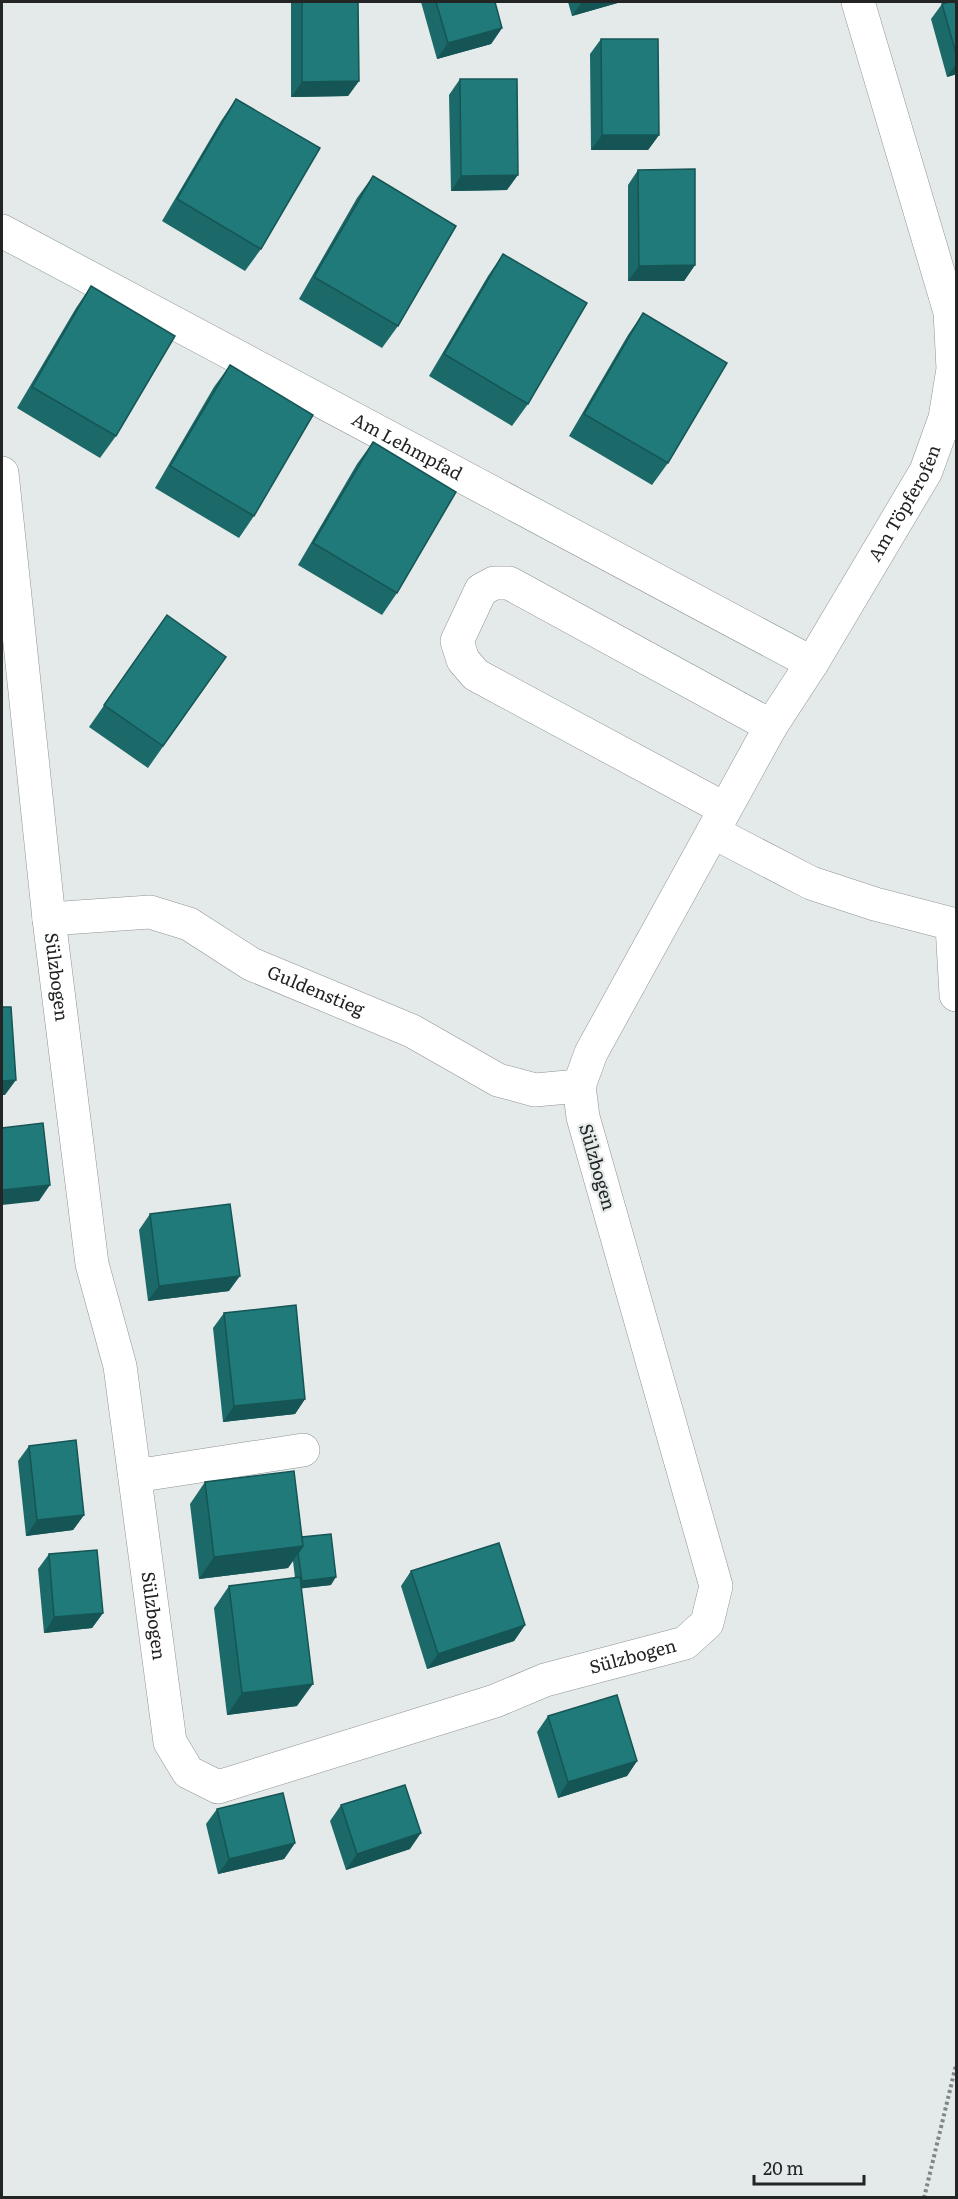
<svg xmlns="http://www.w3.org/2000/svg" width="958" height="2199" viewBox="0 0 958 2199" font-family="Literata,serif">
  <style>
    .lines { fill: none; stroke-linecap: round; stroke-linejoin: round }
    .minor-casing { stroke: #8f9494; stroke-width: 34 }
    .path { stroke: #818585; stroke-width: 4; stroke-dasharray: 3 3; stroke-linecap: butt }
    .minor { stroke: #fff; stroke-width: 33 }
    .wall { fill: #1b6968 }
    .shaded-wall { fill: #165555 }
    .building { fill: #1f7a79; stroke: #165555; stroke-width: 1.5 }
    .labels { text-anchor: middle; stroke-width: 4.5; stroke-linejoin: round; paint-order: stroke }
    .street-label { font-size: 18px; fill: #232525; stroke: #e4e9e9 }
  </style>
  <rect width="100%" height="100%" fill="#e4e9e9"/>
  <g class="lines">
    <defs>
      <g id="minor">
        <path id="s1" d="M2,231L812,663"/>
        <path id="s2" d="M2,473L49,919L92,1264L120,1366L170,1742L188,1772L218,1787L495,1701L545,1680L685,1643L707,1623L716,1586L583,1117L579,1086L591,1053L771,726L812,663L926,471L945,418L953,369L950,312L858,2"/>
        <path d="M725,809L476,675L463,660L457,641L481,590L494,583H509L771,726"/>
        <path d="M713,832L811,883L875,904L956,925"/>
        <path id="s3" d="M49,919L150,912L189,924L251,964L412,1031L498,1080L535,1090L579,1086"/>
        <path d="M952,925L956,995"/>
        <path d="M135,1476L303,1450"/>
      </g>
    </defs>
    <use href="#minor" class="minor-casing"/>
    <path class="path" d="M924,2198L956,2065"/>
    <use href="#minor" class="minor"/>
  </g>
  <path class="wall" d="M291,2H358L359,81L348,96L291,97Z
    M421,2H495L502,28L491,44L437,59Z
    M568,2H621L572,16Z
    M957,2V74L947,77L931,19L942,4Z
    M601,39L659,135L648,150H591L590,54Z
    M460,79L507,190L451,191L449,95Z
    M236,99L261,249L245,271L162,221L221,121Z
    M638,170L695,265L684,281H628V185Z
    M373,176L398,326L382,348L299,299L357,198Z
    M503,254L528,404L512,426L429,376L488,276Z
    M91,286L116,436L100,458L17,408L76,308Z
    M643,313L668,463L652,485L569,436L628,335Z
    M230,365L254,516L239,538L155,488L214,387Z
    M373,442L397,593L382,615L298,565L357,464Z
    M167,615L226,657L148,768L89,727Z
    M150,1214L229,1291L148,1301L139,1230Z
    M224,1313L305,1399L295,1414L223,1422L213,1328Z
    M29,1446L84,1515L73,1530L26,1536L18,1461Z
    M205,1482L302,1537L331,1585L301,1588L297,1706L227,1715L214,1608L229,1586L295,1578L293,1561L288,1568L199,1579L190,1504Z
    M49,1554L103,1613L92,1628L44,1633L38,1569Z
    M411,1571L525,1625L514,1641L427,1669L401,1586Z
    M548,1716L637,1761L627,1776L558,1798L537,1732Z
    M341,1805L410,1849L346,1870L330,1821Z
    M217,1809L295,1843L284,1859L218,1874L206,1824Z"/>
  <path class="shaded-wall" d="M582,2H621L572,16Z
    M502,28L491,44L437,59L448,43Z
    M957,63V74L947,77Z
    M359,81L348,96L291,97L302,82Z
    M602,135H659L648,150H591Z
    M518,175L507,190L451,191L461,176Z
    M695,265L684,281H628L639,266Z
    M16,1080L5,1095H2V1081Z
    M50,1185L39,1201L2,1205V1190Z
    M240,1276L229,1291L148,1301L159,1286Z
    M305,1399L295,1414L223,1422L234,1406Z
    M84,1515L73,1530L26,1536L37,1520Z
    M303,1546L288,1568L199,1579L214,1557Z
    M336,1577L331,1585L297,1589L302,1581Z
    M103,1613L92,1628L44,1633L54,1617Z
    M525,1625L514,1641L427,1669L438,1654Z
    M313,1684L297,1706L227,1715L242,1693Z
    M637,1761L627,1776L558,1798L568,1782Z
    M421,1833L410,1849L346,1870L357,1854Z
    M295,1843L284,1859L218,1874L229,1859Z"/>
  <path class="building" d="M302,2H358L359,81L302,82Z
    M436,2H495L502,28L448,43Z
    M949,2H957V57L942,4Z
    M601,39H658L659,135H602Z
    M460,79H517L518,175L461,176Z
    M236,99L320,148L261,249L177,199Z
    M695,169V265L639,266L638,170Z
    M373,176L456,226L398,326L314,277Z
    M503,254L587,303L528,404L444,354Z
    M91,286L175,336L116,436L32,387Z
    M643,313L727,363L668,463L584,414Z
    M230,365L313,415L254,516L170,466Z
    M373,442L456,492L397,593L313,543Z
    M167,615L226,657L163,746L104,705Z
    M2,1007H11L16,1080L2,1081Z
    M43,1123L50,1185L2,1190V1128Z
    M230,1204L240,1276L159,1286L150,1214Z
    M296,1305L305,1399L234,1406L224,1313Z
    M76,1440L84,1515L37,1520L29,1446Z
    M294,1471L303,1546L214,1557L205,1482Z
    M331,1534L336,1577L302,1581L298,1553L303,1546L302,1537Z
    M499,1543L525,1625L438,1654L411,1571Z
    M97,1550L103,1613L54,1617L49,1554Z
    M300,1577L313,1684L242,1693L229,1586Z
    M617,1695L637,1761L568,1782L548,1716Z
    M405,1785L421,1833L357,1854L341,1805Z
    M283,1793L295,1843L229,1859L217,1809Z"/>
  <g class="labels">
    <g class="street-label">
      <text dy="6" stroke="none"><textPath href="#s1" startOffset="459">Am Lehmpfad</textPath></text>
      <text dy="6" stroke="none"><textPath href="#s2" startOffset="3094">Am Töpferofen</textPath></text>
      <text dy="6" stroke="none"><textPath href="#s2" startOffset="507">Sülzbogen</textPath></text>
      <text dy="6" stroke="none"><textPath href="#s3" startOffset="286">Guldenstieg</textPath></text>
      <text transform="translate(597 1167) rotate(74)" y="6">Sülzbogen</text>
      <text dy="6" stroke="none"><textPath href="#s2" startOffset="1154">Sülzbogen</textPath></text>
      <text dy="6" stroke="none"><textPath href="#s2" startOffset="1785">Sülzbogen</textPath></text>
    </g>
  </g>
  <rect width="958" height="2199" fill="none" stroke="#232525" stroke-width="6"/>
  <path d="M754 2175v9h110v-9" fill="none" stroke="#232525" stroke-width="3"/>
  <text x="763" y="2175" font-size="18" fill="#232525" stroke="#e4e9e9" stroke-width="4.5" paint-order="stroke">20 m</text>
</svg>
